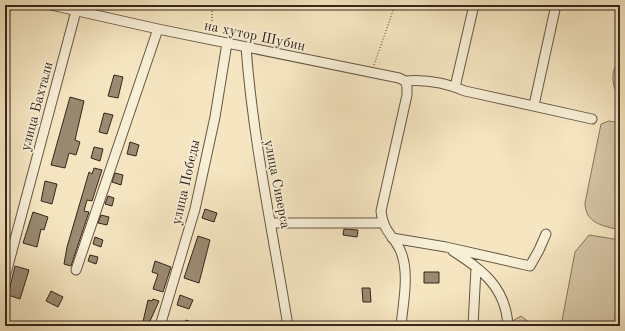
<svg xmlns="http://www.w3.org/2000/svg" width="625" height="331" viewBox="0 0 625 331" font-family="'Old Standard TT',serif">
  <style>
    .green { fill: #d5c5a5; stroke: #867660 }
    .building { fill: #998a71; stroke: #36261b }
    .lines { fill: none; stroke-linecap: round; stroke-linejoin: round }
    .minor-casing { stroke: #665644; stroke-width: 11 }
    .path { stroke: #36261b; stroke-width: 1; stroke-dasharray: 1 2; stroke-linecap: butt }
    .minor { stroke: #f8efd7; stroke-width: 9 }
    .labels { text-anchor: middle; stroke-width: 3.5; stroke-linejoin: round; paint-order: stroke }
    .street-label { font-size: 14px; fill: #36261b; stroke: #f8efd7 }
  </style>
  <rect width="100%" height="100%" fill="#f5e6c1"/>
  <filter id="stains"><feTurbulence type="fractalNoise" baseFrequency=".005" numOctaves="4"/><feColorMatrix values="0 0 0 0 .2 0 0 0 0 .09 0 0 0 0 .02 0 0 0 .5 -.17"/></filter>
  <radialGradient id="worn" r=".72"><stop offset=".6" stop-color="#630" stop-opacity="0"/><stop offset="1" stop-color="#630" stop-opacity=".3"/></radialGradient>
  <path class="green" d="M620,61V97C611,88 610,68 620,61Z
    M609,121L620,123V230C603,226 585,223 585,203L601,124Z
    M589,235L620,240V326H561L575,252Z
    M521,316L534,326H512L514,320Z"/>
  <path class="building" d="M114,75L123,77L118,98L108,96Z
    M70,97L84,101L75,140L80,142L76,155L69,153L65,168L51,165Z
    M104,113L113,115L107,134L99,132Z
    M130,142L139,145L136,156L127,154Z
    M94,147L103,149L100,161L91,158Z
    M94,168L102,170L92,201L87,200L84,211L89,212L71,266L64,264L67,247L89,172L92,174Z
    M115,173L123,175L121,185L112,182Z
    M45,181L57,184L52,204L41,201Z
    M108,196L114,198L112,206L105,204Z
    M205,209L217,213L214,222L202,218Z
    M33,212L48,217L44,230L41,229L37,247L23,243Z
    M101,215L109,217L107,225L98,223Z
    M344,229L358,230L357,237L343,235Z
    M198,236L210,240L199,283L184,278Z
    M95,237L103,240L101,247L93,244Z
    M90,255L98,257L96,264L88,261Z
    M155,261L171,267L163,292L153,289L158,274L152,272Z
    M15,266L29,270L20,299L8,295Z
    M424,272H439V283H424Z
    M362,288H370L371,302H363Z
    M51,291L63,297L58,307L46,301Z
    M180,295L193,300L189,309L177,305Z
    M153,299L159,301L150,321L155,323L154,326H142L148,300L152,301Z
    M186,320L200,326H183Z"/>
  <g class="lines">
    <defs>
      <path id="minor" d="M51,5L158,29L399,78L405,81
        M246,47C253,141 273,233 288,326
        M405,81C425,79 446,83 465,91L592,119
        M455,87L474,5
        M534,105L556,5
        M271,223H383
        M392,238L446,247L530,266L539,250L546,234
        M453,251C483,270 506,288 508,326
        M76,270L158,29
        M5,277L76,11
        M160,326L195,209L215,117L227,43
        M401,326C403,304 409,276 402,255C397,237 383,234 381,211L407,95V86L405,81
        M473,326L476,268"/>
    </defs>
    <use href="#minor" class="minor-casing"/>
    <path class="path" d="M212,5V32
      M374,65L395,5"/>
    <use href="#minor" class="minor"/>
  </g>
  <g class="labels">
    <g class="street-label">
      <text transform="translate(255 35) rotate(12)" y="5">на хутор Шубин</text>
      <text transform="translate(36 106) rotate(-75)" y="5">улица Бахтали</text>
      <text transform="translate(185 182) rotate(-77)" y="5">улица Победы</text>
      <text transform="translate(278 184) rotate(79)" y="5">улица Сиверса</text>
    </g>
  </g>
  <rect width="625" height="331" fill="none" stroke="#f5e6c1" stroke-width="20"/>
  <rect x="6" y="6" width="613" height="319" fill="none" stroke="#36261b" stroke-width="2"/>
  <rect x="10" y="10" width="605" height="311" fill="none" stroke="#36261b"/>
  <rect width="100%" height="100%" filter="url(#stains)"/>
  <rect width="100%" height="100%" fill="url(#worn)"/>
</svg>
